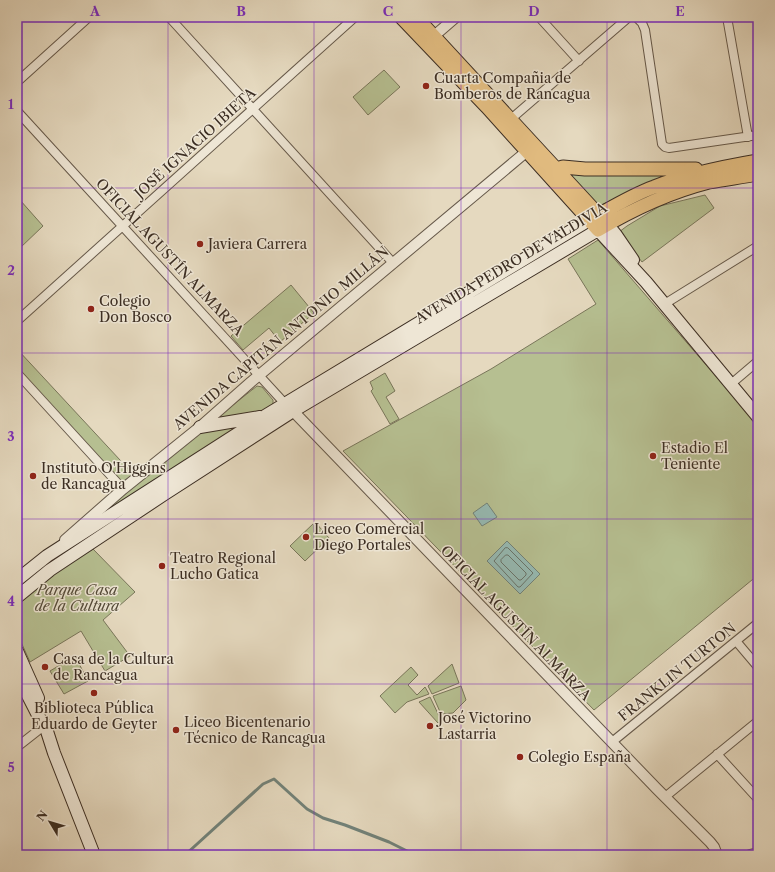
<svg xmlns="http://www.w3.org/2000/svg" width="775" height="872" viewBox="0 0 775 872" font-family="'Libre Caslon Text',serif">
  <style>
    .green { fill: #b6bf91; stroke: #79765a }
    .water { fill: #96bab3; stroke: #728279 }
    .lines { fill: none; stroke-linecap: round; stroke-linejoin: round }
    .shore { stroke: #69746b; stroke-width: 1 }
    .stream { stroke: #728279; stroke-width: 3 }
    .minor-casing { stroke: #66594a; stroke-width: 10 }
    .tertiary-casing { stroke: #66594a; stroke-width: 12 }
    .secondary-casing { stroke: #3c2e23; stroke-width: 14 }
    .primary-casing { stroke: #3c2e23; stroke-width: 15 }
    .minor { stroke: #eee6d5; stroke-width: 8 }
    .tertiary { stroke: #eee6d5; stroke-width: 10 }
    .secondary { stroke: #eee6d5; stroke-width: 12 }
    .primary { stroke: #e2bc80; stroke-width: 13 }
    .grid { fill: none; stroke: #7b2cbf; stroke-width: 1; stroke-opacity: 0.55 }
    .poi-dot { fill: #8f2418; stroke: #eee6d5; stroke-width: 1.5 }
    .labels { text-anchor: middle; stroke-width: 3; stroke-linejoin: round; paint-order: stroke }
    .poi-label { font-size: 14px; fill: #3c2e23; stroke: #eee6d5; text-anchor: start }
    .street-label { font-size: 14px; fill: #3c2e23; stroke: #eee6d5 }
    .park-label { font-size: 14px; font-style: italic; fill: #544b39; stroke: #eee6d5 }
    .neatline { fill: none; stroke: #7b2cbf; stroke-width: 1.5 }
    .grid-label { font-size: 13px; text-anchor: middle; font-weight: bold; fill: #7b2cbf }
  </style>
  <rect width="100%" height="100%" fill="#e5d9bf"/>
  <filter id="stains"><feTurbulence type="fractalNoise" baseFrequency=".005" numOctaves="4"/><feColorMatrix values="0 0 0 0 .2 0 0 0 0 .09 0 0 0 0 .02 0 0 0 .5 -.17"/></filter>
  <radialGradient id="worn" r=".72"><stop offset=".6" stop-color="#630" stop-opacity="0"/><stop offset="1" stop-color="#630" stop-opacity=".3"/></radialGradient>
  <path class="green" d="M384,70L400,87L368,115L353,97Z
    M566,171L670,175L652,181L597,207Z
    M705,195L714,208L642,262L619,232L627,226L660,206Z
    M20,200L43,226L20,248L17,245V202Z
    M598,240L758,425V575L594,710L343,451L491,369L596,304L568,259Z
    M291,285L314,313L280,342L269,328L243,350L231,336Z
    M17,349L133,474L123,482L118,479L17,367Z
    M385,373L395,391L386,397L399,419L390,424L371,391L373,389L370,382Z
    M257,386L262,387L273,400V406L264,413L215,419Z
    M240,426L97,518L197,433Z
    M315,522L329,538L305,561L290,546Z
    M93,549L135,592L103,620L130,656L105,671L81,631L30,662L17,633V603L50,575Z
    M75,656L88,681L64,694L50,671Z
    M452,664L459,683L432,694L428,686Z
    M411,667L418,675L408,685L417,695L425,687L429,694L407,702L395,713L380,696Z
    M461,686L466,700L453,713L441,714L433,696Z
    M430,697L441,720L438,723L419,702Z"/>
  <path class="water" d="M487,503L497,517L482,526L473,513Z
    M507,541L540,574L520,594L487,561Z"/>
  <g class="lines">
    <path class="shore" d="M508,548L533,573L520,587H518L494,561L505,548Z
      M506,555H508L526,573V575L521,580H519L501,562V560Z"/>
    <path class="stream" d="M185,855L263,784L274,779L307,809L323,818L345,825L389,842L415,855"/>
    <defs>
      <path id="minor" d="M169,17L393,263
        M539,17L579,61
        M636,17L642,23L645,30L662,144L665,147L669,148L758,135
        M727,17L748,137
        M17,82L89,17
        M17,111L288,407
        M511,119L629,17
        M663,305L758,246
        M17,321L355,17
        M17,373L123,489
        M731,384L758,361
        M736,641L758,667
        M612,742L758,623
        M17,747L45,725
        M717,754L758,799
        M665,797L758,721"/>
      <path id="tertiary" d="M434,36L456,17
        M293,411L657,789L710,842L714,847L717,855
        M65,540L123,489L200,427L251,382L532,147
        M750,855L758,853"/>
      <path id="secondary" d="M607,224L616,235L633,260
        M200,427L260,417
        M17,580L47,556L265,416L589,220
        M17,597L50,570L163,495L293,411L598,230L646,282L758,417
        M17,651L38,698
        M17,674L40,719L45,725L54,753L94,855"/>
      <path id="primary" d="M401,17L487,107L598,230C633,209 670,192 709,182C725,179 742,177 758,174
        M416,17L607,224
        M552,173L556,169L563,167L585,169H696
        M591,219C611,208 632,195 654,187C687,174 723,167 758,161"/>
    </defs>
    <use href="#minor" class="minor-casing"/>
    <use href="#tertiary" class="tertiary-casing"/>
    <use href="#secondary" class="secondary-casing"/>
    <use href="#primary" class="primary-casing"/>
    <use href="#minor" class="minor"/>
    <use href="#tertiary" class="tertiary"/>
    <use href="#secondary" class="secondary"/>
    <use href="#primary" class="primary"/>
  </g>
  <path class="grid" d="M168,17V855M314,17V855M461,17V855M607,17V855M17,188H758M17,353H758M17,519H758M17,684H758"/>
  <g class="poi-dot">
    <circle cx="426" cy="86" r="4"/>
    <circle cx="200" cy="244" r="4"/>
    <circle cx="91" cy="309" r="4"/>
    <circle cx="653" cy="456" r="4"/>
    <circle cx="33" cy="476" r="4"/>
    <circle cx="306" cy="537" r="4"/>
    <circle cx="162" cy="566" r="4"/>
    <circle cx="45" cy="667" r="4"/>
    <circle cx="94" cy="693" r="4"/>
    <circle cx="430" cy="726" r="4"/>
    <circle cx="176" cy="730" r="4"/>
    <circle cx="520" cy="757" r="4"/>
  </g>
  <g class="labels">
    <g class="poi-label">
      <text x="434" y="83">Cuarta Compañia de<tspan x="434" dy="16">Bomberos de Rancagua</tspan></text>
      <text x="208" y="249">Javiera Carrera</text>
      <text x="99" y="306">Colegio<tspan x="99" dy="16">Don Bosco</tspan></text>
      <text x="661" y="453">Estadio El<tspan x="661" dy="16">Teniente</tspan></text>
      <text x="41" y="473">Instituto O'Higgins<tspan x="41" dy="16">de Rancagua</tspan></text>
      <text x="314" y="534">Liceo Comercial<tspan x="314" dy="16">Diego Portales</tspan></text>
      <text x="170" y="563">Teatro Regional<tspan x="170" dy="16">Lucho Gatica</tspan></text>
      <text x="53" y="664">Casa de la Cultura<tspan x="53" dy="16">de Rancagua</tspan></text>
      <text x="94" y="713" text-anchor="middle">Biblioteca Pública<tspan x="94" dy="16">Eduardo de Geyter</tspan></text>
      <text x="438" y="723">José Victorino<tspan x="438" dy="16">Lastarria</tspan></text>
      <text x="184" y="727">Liceo Bicentenario<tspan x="184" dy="16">Técnico de Rancagua</tspan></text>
      <text x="528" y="762">Colegio España</text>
    </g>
    <g class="street-label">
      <text transform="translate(195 143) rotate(-42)" y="5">JOSÉ IGNACIO IBIETA</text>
      <text transform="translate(170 257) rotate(47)" y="5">OFICIAL AGUSTÍN ALMARZA</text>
      <text transform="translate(511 263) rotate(-31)" y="5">AVENIDA PEDRO DE VALDIVIA</text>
      <text transform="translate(281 338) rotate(-40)" y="5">AVENIDA CAPITÁN ANTONIO MILLÁN</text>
      <text transform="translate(516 623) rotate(46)" y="5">OFICIAL AGUSTÍN ALMARZA</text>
      <text transform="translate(677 672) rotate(-39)" y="5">FRANKLIN TURTON</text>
    </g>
    <g class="park-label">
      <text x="77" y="595">Parque Casa<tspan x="77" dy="16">de la Cultura</tspan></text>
    </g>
  </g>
  <rect width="775" height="872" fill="none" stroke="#e5d9bf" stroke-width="44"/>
  <g transform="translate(50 822) rotate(308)" stroke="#eee6d5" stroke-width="3" paint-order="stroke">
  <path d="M0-3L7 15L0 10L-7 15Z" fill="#3c2e23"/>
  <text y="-6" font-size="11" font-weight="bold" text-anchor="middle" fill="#3c2e23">N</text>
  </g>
  <rect x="22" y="22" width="731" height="828" class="neatline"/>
  <g class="grid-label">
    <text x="95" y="16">A</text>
    <text x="241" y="16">B</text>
    <text x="388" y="16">C</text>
    <text x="534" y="16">D</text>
    <text x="680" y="16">E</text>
    <text x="11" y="109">1</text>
    <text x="11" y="275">2</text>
    <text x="11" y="441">3</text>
    <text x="11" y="606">4</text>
    <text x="11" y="772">5</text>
  </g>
  <rect width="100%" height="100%" filter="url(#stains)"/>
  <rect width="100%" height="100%" fill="url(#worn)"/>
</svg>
